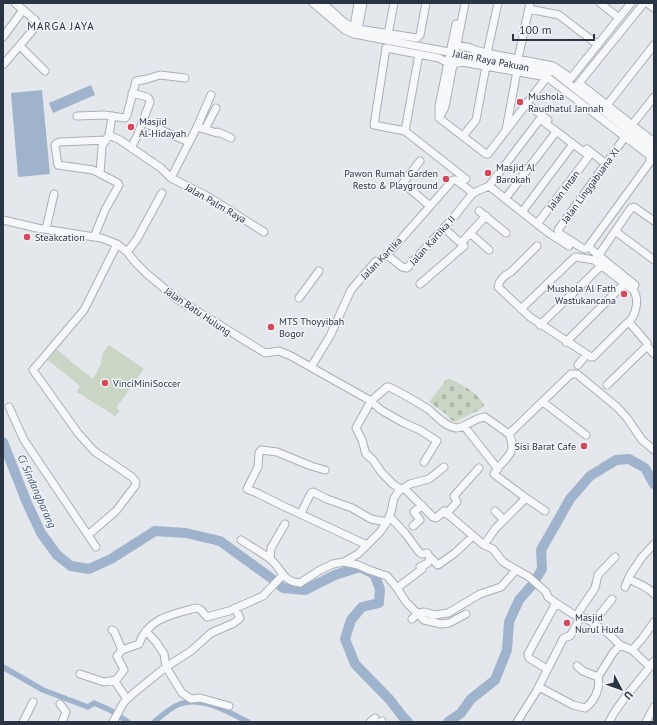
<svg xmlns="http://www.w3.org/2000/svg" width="657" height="725" viewBox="0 0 657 725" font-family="'PT Sans',sans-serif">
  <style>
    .grass { fill: #c9d6c5 }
    .cemetery { fill: url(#cemetery-stones) }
    .water { fill: #9fb4cc }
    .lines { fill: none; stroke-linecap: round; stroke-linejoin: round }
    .canal { stroke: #9fb4cc; stroke-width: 5.5 }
    .river { stroke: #9fb4cc; stroke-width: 10 }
    .minor-casing { stroke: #a9aeb7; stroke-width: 9 }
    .minor { stroke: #f7f8fa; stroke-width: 7 }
    .poi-dot { fill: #d1495b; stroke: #f4f6f9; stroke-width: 1.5 }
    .labels { text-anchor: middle; stroke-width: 3; stroke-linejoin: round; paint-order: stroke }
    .street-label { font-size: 10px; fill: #2b3445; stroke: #f4f6f9 }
    .poi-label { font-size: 10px; fill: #2b3445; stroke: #f4f6f9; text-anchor: start }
    .neighbourhood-label { font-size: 11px; letter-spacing: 1px; fill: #1d2536; stroke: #f4f6f9 }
    .water-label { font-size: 11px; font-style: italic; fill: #34527a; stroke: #f4f6f9 }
  </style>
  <defs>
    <pattern id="cemetery-stones" width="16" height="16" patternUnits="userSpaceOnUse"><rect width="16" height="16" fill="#c9d6c5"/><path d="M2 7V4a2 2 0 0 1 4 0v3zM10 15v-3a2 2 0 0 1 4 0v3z" fill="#adb8ab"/></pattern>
  </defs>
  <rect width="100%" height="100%" fill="#e4e7ec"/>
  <path class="grass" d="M109,345L144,369L116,408L120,411L115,416L77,392L80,386L48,360L56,349L93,379L101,364L103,353Z"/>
  <path class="cemetery" d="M449,378C460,384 480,393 484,406L479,410L455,422L451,420L445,413L429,402L446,380Z"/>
  <path class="water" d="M91,85L95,95L53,113L49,103Z
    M42,90L50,174L18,177L11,93Z"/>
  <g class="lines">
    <path class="canal" d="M3,667L43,690L88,707L94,703L110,710L128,722
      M154,722C161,716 171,707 180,704C203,696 228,712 248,722"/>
    <path class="river" d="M3,442L27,503L41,533L57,555L71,566L89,569L111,559L155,531L186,533L220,541L271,578L283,588L305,590L335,575L360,567L374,574L380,589L379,603L362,607L351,620L345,639L355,664L390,700L403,717L408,722
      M448,722L461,713L471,699L495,680L507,650L509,622L519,600L533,584L542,569L541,550L570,499L590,476L616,460L629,459L645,468L654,484"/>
    <defs>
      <path id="minor" d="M313,3L345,30L354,34L554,72L654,151
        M323,3L345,23L358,29L417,38L420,35L426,3
        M600,3L619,18
        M647,3L654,8
        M529,9L559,15L598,45
        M355,21L358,3
        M358,29L363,3
        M388,34L394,3
        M3,37L23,10
        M452,44L471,48L475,50L487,53L553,66L571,78L631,3
        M20,46L45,71
        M456,49L465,3
        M487,53L498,3
        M518,59L530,3
        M3,65L38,24L35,20L15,3
        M579,83L654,142
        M575,88L644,3
        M527,104L548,120
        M607,105L654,45
        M77,116L104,115L125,118L127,115L136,81L147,79L160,75L185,78
        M439,116V106L456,24
        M439,118L486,154H488L547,77
        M439,118L445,107L454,59
        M142,122L189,142
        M632,125L654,97
        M197,127L217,133L218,132L231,138
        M205,129L216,108
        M506,130L517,71
        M405,131L419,54
        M109,135L120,140L161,168L171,178L207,196L264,232
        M463,136L476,120L486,66
        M625,137L649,155L650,158V162L588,247L585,249L582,248L559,233L558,230Z
        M131,148L138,134L150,102L149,99L147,97L132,93
        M587,149L606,164
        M420,161L403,183L430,206
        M100,173L102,146L109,135L112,116
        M171,178L197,127L211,95
        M466,179L405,131L374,125L386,48L439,58L448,63L454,64L462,62L547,77L625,137
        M489,186L550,234L569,246
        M505,199L556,132
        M479,211L506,233
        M522,212L573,144
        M3,220L37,228L101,238L117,244L127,252L136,263L147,274L177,299L189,306L265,353L279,351L291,356L371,401L381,410L402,422L420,430L437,441L424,462
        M46,229L54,194
        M615,231L654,260
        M470,233L489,250
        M94,237L105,210L119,185L118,183L93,170L58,165L55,145L57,143L60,142L106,140
        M461,243L486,216
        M537,246L511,272C505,275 499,280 498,287L530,317L591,357H593L626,324C636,318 640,299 633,290
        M127,252L137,239L162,193
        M387,255L402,267L407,268L453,218L473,193L489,186L540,119L589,156L537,224
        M596,259L631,208L634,207L654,221
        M420,284L464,246L444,228
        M299,298L319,271
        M521,309L574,258L576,257L594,260L633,290L635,285L592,250
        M540,325L601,266
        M566,342L624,284
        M647,346L654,354
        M578,365L586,355
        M311,367L330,336L351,290L375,262L387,255L453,180H456L473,193
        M607,385L647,346V343L629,322
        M543,402L586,435
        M9,407L24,440L96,547
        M464,426L498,469
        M325,470L311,466L277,452L261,450L259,453L258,467L247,489L257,493L283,506L367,545
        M526,498L545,511
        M495,511L504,520
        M301,513L311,493L313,492L327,499L352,508L371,519L387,522
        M446,514L457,502L454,496L479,468
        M390,517L405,533L419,552L422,554L427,553L430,557
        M413,526L420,520L414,512L422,505
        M88,535L116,511L135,486L136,482L132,477L94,451L78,433L33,370L84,310L117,244
        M241,540C250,546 261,552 270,559C282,568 281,581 300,583L320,570L333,564L344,562L358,554L380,532L387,522L391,512L394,498L399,491L410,484L429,479L444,467
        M484,545L495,529L526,498L494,474C502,458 519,456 509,434
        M270,559L271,548L285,524
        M344,562L358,565L369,570L387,576L397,588L406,602L424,620L441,624L449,623L466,614
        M629,579C638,584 647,586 654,594
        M625,587L630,575L642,557L654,544
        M397,588L422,569L420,567L428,563L430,557L438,565L455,553L473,536
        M576,616L595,588L598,575L615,557
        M412,619L418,613L424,612L435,615L448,613L480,594L501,587L516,570
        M593,623L612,599
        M112,630L114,631L122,650
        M146,631L156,642L164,654L166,667L182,693L191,699L200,698L229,706
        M632,650L642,639L654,622
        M577,666L583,671L598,677
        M650,667L632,650L620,645L608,633L587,619L573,614L556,603L548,597L546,592L529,577L503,562L493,549L484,545L444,511L436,518L433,517L405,489L399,488L394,485L381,472L373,460L366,454L362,440L356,428L371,401L387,387H389C402,393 415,401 428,409C436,415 445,427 456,428C465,428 474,418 485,417L509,434L571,374H577L617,407L627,418L642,440L654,450
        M547,669L529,658L528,654L556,603
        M80,674L104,682L116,680
        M539,687L573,705L585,708C594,702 601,688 598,677L613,653L620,645
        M127,699L116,683V680L124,670L117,656L122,650L139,644C147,618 174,614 196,608L200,609L207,617L229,611L263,596L283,575
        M60,704L66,712L62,722
        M23,722L33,702
        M113,722L124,702L135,692L166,667L191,651L211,633L234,623L240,618L235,608
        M370,722L375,718
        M381,722L382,721
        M517,722L536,692L563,639L566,637L570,636L581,617
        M609,722C620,699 640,682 654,661
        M646,722L654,707"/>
    </defs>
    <use href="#minor" class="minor-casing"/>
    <use href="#minor" class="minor"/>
  </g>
  <g class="poi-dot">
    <circle cx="520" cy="102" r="4"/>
    <circle cx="131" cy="127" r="4"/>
    <circle cx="488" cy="173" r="4"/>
    <circle cx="446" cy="179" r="4"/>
    <circle cx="27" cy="237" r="4"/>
    <circle cx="624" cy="294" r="4"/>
    <circle cx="271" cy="327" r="4"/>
    <circle cx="105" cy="383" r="4"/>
    <circle cx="584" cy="446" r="4"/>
    <circle cx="567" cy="623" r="4"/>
  </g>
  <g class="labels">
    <g class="street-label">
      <text transform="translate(491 60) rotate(11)" y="4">Jalan Raya Pakuan</text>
      <text transform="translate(590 185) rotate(-54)" y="4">Jalan Linggabuana XI</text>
      <text transform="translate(563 190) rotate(-53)" y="4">Jalan Intan</text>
      <text transform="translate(216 203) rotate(30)" y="4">Jalan Palm Raya</text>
      <text transform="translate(432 240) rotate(-48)" y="4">Jalan Kartika II</text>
      <text transform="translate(381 258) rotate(-46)" y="4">Jalan Kartika</text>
      <text transform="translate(198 311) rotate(34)" y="4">Jalan Batu Hulung</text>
    </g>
    <g class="poi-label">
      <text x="528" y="100">Mushola<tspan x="528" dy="12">Raudhatul Jannah</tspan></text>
      <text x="139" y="125">Masjid<tspan x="139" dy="12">Al-Hidayah</tspan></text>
      <text x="496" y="171">Masjid Al<tspan x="496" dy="12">Barokah</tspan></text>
      <text x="438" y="177" text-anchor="end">Pawon Rumah Garden<tspan x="438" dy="12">Resto &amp; Playground</tspan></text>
      <text x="35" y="241">Steakcation</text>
      <text x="616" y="292" text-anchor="end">Mushola Al Fath<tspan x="616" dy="12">Wastukancana</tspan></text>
      <text x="279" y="325">MTS Thoyyibah<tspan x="279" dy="12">Bogor</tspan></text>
      <text x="113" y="387">VinciMiniSoccer</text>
      <text x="576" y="450" text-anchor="end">Sisi Barat Cafe</text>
      <text x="575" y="621">Masjid<tspan x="575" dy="12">Nurul Huda</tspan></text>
    </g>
    <g class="neighbourhood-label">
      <text x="61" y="30">MARGA JAYA</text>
    </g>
    <g class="water-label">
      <text transform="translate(37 491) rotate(66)" y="4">Ci Sindangbarang</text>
    </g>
  </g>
  <rect width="657" height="725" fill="none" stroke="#2b3445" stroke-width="8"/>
  <g transform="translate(621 689) rotate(131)" stroke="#f4f6f9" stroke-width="3" paint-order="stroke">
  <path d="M0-3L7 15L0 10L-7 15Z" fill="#2b3445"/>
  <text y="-6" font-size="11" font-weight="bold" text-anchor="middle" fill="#2b3445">U</text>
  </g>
  <path d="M513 34v6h81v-6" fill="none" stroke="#2b3445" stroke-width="2"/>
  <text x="519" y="34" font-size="12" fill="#2b3445" stroke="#f4f6f9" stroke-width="3" paint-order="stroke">100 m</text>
</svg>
